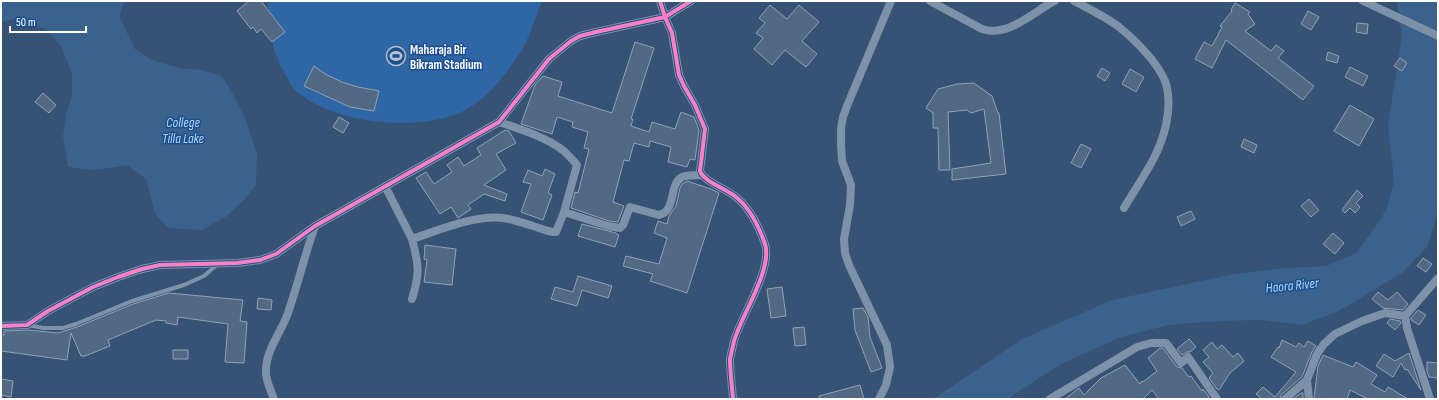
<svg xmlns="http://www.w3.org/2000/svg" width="1439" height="400" viewBox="0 0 1439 400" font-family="'Sofia Sans Condensed',sans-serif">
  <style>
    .green { fill: #2f66a5 }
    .water { fill: #3b618d }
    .building { fill: #526984; stroke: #92a2b6 }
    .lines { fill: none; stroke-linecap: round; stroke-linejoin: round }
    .lane { stroke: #7d92a8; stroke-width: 4 }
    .street { stroke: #7d92a8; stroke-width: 8 }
    .cycleway-casing { stroke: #1b4f8f; stroke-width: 6 }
    .cycleway { stroke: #ff80c0; stroke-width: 4 }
    .labels { text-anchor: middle; stroke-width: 3; stroke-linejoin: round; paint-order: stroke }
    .poi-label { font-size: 13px; font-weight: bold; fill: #fff; stroke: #1b4f8f; text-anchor: start }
    .water-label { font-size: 14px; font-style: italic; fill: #b5d3f5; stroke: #1b4f8f }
  </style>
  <rect width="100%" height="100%" fill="#365274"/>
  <path class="green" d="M268,1H542C536,16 531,32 524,46C517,59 495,89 483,98C475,104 464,112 454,115C409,131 333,123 296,91C292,88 290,83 288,79C273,55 267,29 268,1Z"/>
  <path class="water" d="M1,1H125L119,16L135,49L152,60L180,68L201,70L222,76L237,101L247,123L257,154L256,185L244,200L227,216L202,230L168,228L155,214L146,179L127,165L111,168L92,170L68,167L63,136L67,110L72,96V74L61,46L47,30L19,18L1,22Z
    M1399,1H1438V212L1427,247L1402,273L1339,311L1302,325L1262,320L1220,321L1168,325L1119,338L1061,364L1007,399H933L1022,339L1112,300L1234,274L1286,268L1326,266L1356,253L1374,229L1386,210L1394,181L1388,126L1402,35L1397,3Z"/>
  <path class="building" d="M249,1H261L285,32L272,42L261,29L257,33L253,27L251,29L237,11Z
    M1235,3L1250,12L1248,14L1255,24L1245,31L1271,51L1276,45L1284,51L1278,58L1314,86L1303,100L1226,40L1212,68L1195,59L1204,42L1212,46L1222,27L1220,26L1232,11L1231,10Z
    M770,5L787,19L799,5L819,22L802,41L817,54L806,67L785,50L772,65L754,49L763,38L756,33L765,23L759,18Z
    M1308,11L1319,17L1311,30L1301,24Z
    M1357,23L1368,24L1367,34L1356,32Z
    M635,42L654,48L631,119H633L631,126L649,132L652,122L675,129L681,112L694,117L699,130L695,160L690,159L687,167L668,162L671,147L650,141L649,147L634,143L629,161L624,160L613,202L624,206L618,222L609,221L571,208L575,192L578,193L589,149L584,148L588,132L572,127L573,122L557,117L552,134L521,124L535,85L543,76L562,82L558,96L612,113Z
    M1328,52L1339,56L1337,63L1326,60Z
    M1400,58L1407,63L1402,71L1394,66Z
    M314,66L327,75L342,82L358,87L379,91L374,111L350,107L304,86Z
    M1350,67L1368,76L1363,86L1345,77Z
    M1102,68L1110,73L1105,81L1097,76Z
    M1130,69L1144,77L1136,92L1122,84Z
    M974,83L992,96L998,113H999L1006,174L952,180V169L991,163L984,109L971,113L967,110L948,112L950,170H939L938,128H933V113L926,108L938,89L957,84Z
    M43,93L56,105L49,113L35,102Z
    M1350,105L1374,119L1359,146L1334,131Z
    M339,117L349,123L343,133L333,127Z
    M505,130L509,131L516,143L496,154L506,170L484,185L507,194L505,201L484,194L468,205L471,209L458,218L451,207L440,214L416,178L426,172L434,184L452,172L447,165L458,157L464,166L481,155L477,148Z
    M1244,139L1257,145L1254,153L1241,147Z
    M1081,144L1091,149L1081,168L1071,163Z
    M545,169L555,174L548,193L552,195L543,220L521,212L531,184L523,182L528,170L542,176Z
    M687,181L711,189L719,193L687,293L650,281L653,274L623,266L626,256L659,264L667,238L654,233L658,221L667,224L669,216L676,206L680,188L682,184Z
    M1357,190L1363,196L1356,203L1360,207L1355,213L1350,208L1345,213L1342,210Z
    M1309,199L1319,210L1311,217L1301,206Z
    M1191,211L1195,219L1181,226L1177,217Z
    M582,224L616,233V234L619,235L615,247L578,236Z
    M1333,233L1344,243L1335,254L1323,244Z
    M425,245L456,249L452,285L424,282L427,260L424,259Z
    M1423,258L1432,264L1426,272L1417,266Z
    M578,276L612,286L608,298L582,290L577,306L551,299L555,287L573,292Z
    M782,287L786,316L771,318L767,289Z
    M1378,292L1388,300L1397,292L1408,304L1403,310L1383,308L1372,299Z
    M169,293L243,300L240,321L247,322L244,363L225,362L228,324L178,317L177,325L166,323V321L156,320L108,340L110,346L85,356H81L71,333L67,360L1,351V335H4V331L28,330L58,333L77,327L133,304Z
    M258,298L272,300L271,310L257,309Z
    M863,308L868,317L870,337L882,368L871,372L855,330L853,309Z
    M1418,310L1426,315L1419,325L1411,320V318Z
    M1390,319L1400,321L1401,323L1395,330L1387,323Z
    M804,327L806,345L795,346L793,328Z
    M1189,339L1196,347L1190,352H1187L1182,355L1177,349Z
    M1282,340L1296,347L1299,343L1304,347L1308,341L1316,346L1312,352L1302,377L1281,395L1280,399H1262L1256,394L1263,387L1275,397L1296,372L1271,357L1278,347L1279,348Z
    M1212,342L1217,349L1222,345L1233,357L1238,353L1244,361L1230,373L1219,390L1217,389L1209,378L1213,373L1203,362L1209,357L1203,350Z
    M1160,348H1163L1177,367L1182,368L1189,377L1191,376L1202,391L1203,389L1209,397L1207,399H1159L1152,390L1143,399H1065L1079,388L1084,395L1101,378L1125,365L1140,384L1142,381L1143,382L1157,371L1148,358Z
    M173,350H188V359H173Z
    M1409,353L1421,390L1407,369L1405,370L1401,363L1393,377L1376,366L1384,354L1395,361Z
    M1323,355L1353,367L1356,362L1377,375L1371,384L1385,392L1388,387L1408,399H1368L1350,390L1347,399H1314L1318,366Z
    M1427,362L1438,363V378L1429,377L1427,371Z
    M1,379L13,381L11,397L1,395Z
    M860,385L864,399H819V396Z
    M1301,393H1303V399H1293Z"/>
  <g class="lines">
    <path class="lane" d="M28,325L43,328H63L76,324L132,301L184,285L204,276L218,264"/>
    <path class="street" d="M691,1L665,17L672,33L679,75L684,86L695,105L705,129L700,171C704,182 727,189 736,197C750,208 759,227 765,244C773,269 741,316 734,341C733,347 731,353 730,359C730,372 732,386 733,399
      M930,1L982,29C1006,37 1029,16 1049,4L1055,1
      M1074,1C1089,9 1106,17 1119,27C1135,40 1163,67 1167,88C1172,111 1164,138 1154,158C1145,175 1134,191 1124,208
      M1363,1L1438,36
      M385,186L412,239C439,230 474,215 503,218C512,219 523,223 533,226C540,228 549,233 556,232L564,212L577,165C573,160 568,155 564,151C546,137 520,129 499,122
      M564,212L608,226L620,228L623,225L630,207L659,215C677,211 668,185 682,177C687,175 695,175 701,175
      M412,239C419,266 420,273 412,299
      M1,326L27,325L48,311L93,287L118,277L142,269L160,265L237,263L260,260L276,254L315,226L499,122L549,59L571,41L580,36L596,32L665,17L660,1
      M1307,380L1309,399
      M274,399C271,391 266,381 266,373C265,351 281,333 288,313C298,284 305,254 315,226
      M879,399L886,385L890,367L887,345L849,265L845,253L844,239L850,205L851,185L842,161L841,144V128L843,117L847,106L891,1
      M1050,399L1137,347L1151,343H1166L1181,363L1188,357L1217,399
      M1285,399L1307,380L1317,354L1324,344L1335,334L1362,321L1385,313L1405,316
      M1430,399L1407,328L1405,316L1438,278"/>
    <defs>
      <path id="cycleway" d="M691,1L665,17L672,33L679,75L684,86L695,105L705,129L700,171C704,182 727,189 736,197C750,208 759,227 765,244C773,269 741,316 734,341C733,347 731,353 730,359C730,372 732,386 733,399
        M1,326L27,325L48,311L93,287L118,277L142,269L160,265L237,263L260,260L276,254L315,226L499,122L549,59L571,41L580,36L596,32L665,17L660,1"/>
    </defs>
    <use href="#cycleway" class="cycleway-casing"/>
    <use href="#cycleway" class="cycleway"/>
  </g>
  <defs>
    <symbol id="stadium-ring" viewBox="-11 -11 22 22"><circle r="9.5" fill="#1b4f8f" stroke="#b9c2ce" stroke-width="1.5"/><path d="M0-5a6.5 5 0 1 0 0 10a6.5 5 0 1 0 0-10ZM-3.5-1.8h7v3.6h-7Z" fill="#b9c2ce"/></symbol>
  </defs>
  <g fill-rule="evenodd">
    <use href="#stadium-ring" x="385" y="45" width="22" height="22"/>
  </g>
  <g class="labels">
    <g class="poi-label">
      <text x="410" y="54">Maharaja Bir<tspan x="410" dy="15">Bikram Stadium</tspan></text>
    </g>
    <g class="water-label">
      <text x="183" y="127">College<tspan x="183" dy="16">Tilla Lake</tspan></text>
      <text transform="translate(1292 285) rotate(-6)" y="5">Haora River</text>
    </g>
  </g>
  <rect width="1439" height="400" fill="none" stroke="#ffffff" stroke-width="4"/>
  <path d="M10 26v6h76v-6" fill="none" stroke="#ffffff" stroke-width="2"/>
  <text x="16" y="26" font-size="12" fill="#ffffff" stroke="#1b4f8f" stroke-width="3" paint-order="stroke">50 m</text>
</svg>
